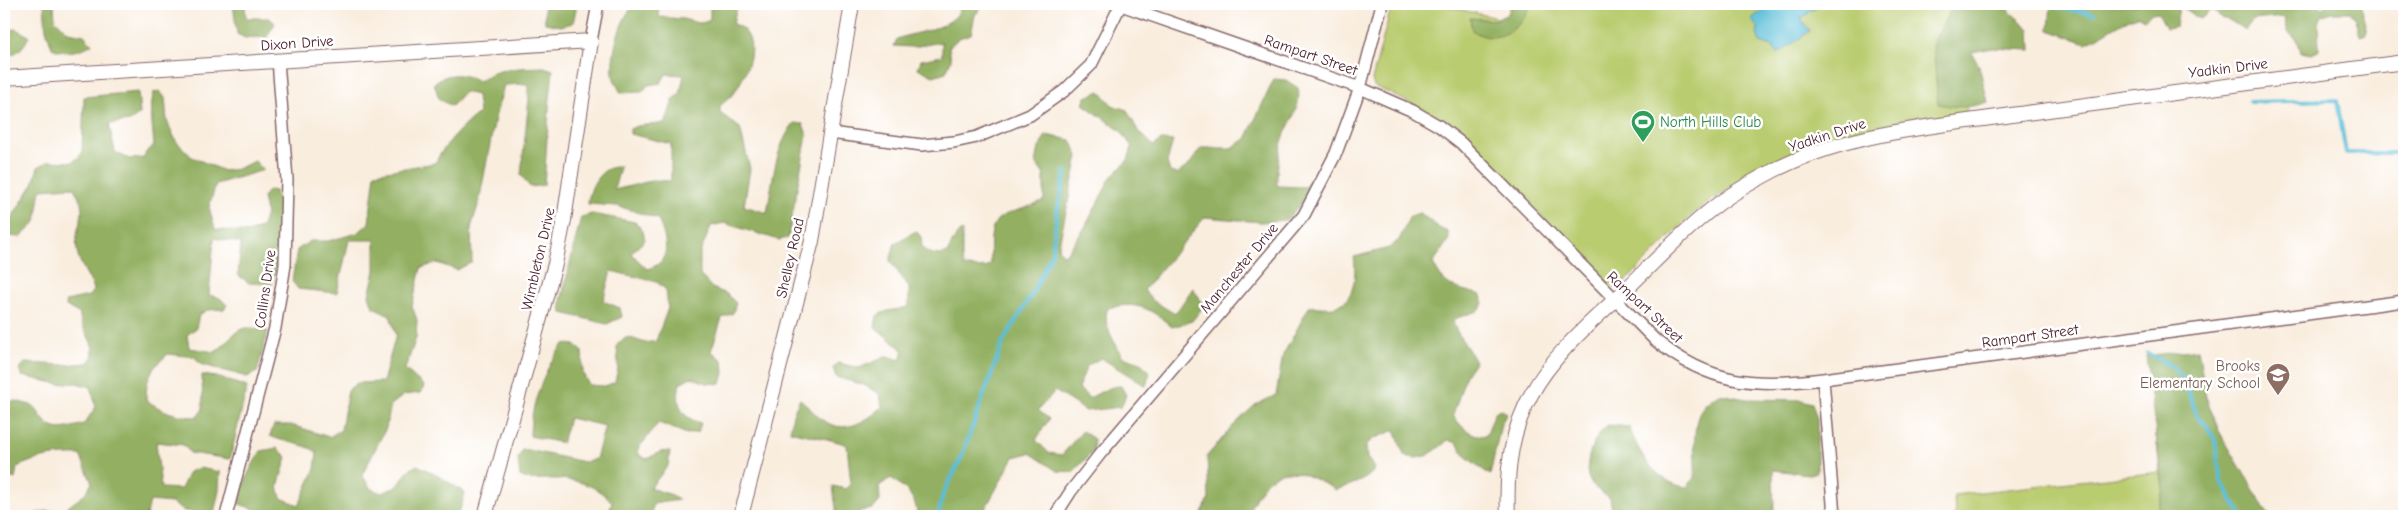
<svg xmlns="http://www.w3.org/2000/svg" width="2408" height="520" viewBox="0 0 2408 520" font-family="'Comic Neue',sans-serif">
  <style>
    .green { fill: #bacc6f; stroke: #82764d }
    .forest { fill: #93b062; stroke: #6e6846 }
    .water { fill: #59bed7; stroke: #526e81 }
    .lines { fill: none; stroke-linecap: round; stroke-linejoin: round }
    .stream { stroke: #59bed7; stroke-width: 4 }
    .minor-casing { stroke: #87676a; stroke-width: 14 }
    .tertiary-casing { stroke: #87676a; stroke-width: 16 }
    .minor { stroke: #fff; stroke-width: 11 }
    .tertiary { stroke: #fff; stroke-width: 14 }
    .labels { text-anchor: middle; stroke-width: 5; stroke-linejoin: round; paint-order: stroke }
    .street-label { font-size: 15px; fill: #4a1f2b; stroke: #fff }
    .leisure-label { font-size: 15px; fill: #27864d; stroke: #fff; text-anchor: start }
    .education-label { font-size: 15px; fill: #785e54; stroke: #fff; text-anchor: end }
  </style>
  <rect width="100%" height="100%" fill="#fff"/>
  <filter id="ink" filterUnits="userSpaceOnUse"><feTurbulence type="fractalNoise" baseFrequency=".02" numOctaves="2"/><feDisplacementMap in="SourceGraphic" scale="10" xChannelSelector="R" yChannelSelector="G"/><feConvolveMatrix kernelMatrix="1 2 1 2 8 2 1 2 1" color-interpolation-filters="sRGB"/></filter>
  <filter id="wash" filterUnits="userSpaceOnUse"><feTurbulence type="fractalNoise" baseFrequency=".0096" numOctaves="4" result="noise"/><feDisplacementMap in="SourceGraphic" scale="20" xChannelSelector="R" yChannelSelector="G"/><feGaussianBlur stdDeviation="1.12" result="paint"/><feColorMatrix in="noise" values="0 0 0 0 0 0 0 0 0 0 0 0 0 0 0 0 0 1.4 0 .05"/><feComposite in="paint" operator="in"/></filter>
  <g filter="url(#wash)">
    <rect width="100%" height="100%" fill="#f9edde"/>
    <path class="green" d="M1392,4H1436L1507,20L1516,4H2002L1960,16L1967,115L1889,125L1832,137L1763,166L1696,211L1623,284L1615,287L1607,283L1464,137L1423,109L1374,86L1372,80Z
      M2156,435L2163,489L2157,516H1955L1954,495L2160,472Z"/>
    <path class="forest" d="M44,4H54L55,19L68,32L84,35L92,44C81,51 65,55 52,48L46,29Z
      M233,4H245L246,18H269L275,23L267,37L245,38L237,34Z
      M544,4H577L573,23L561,26L545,23Z
      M630,4H658L659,17C667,18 675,18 683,19C694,21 698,26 710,20V4H744L736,10L733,24C764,34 748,73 734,93C730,98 724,102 720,106V113L740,128L750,169L744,206L767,213C773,182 774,149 794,123L803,124L807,135L788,238L779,240L724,223L711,226L700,253V275L712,288L727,294L736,303L733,313L722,318L711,351L723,360L724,373L721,384L706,383L691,377L680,383C676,403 679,417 701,423L698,432L687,434L659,423C650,431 647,440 638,448L639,455L647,459L660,452L670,451L668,466L650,488L672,495L679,500L653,504L651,516H607L612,502C594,483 572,478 547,479C536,479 530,481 520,476L518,459L523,449L584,462L596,459L605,426L569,418L562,443L530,436C530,408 545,365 564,344L575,345L582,351L583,374L589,385L605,386L615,382C616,375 619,368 618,361C618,346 612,345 628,337L645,343L656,341L668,308L666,290L657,282L611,271L603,301L620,308L622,317L607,324L562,313L561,301L581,217L592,214L635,222L643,231L645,240L631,253L647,269C674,262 666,238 658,219L618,206L588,204C589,187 601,165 620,167L614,190L655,180L671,181V144L630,134V129C642,122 654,127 666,122L673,100L680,94L684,75L666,74L661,83L648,85L642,92L621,93C619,89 616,84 614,79C609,62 619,20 632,8Z
      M962,4H985L975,15L971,34L959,38L949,47L951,60L946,72L933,76L918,68L921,60L942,56V42L912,47L894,46L897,39C917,31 958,29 962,4Z
      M1511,4H1531C1523,28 1496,48 1472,30L1470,18L1495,20L1508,14Z
      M1954,4H2008L2009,11L2030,29L2031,50L1993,48L1971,52L1979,66L1988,102C1970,108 1956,108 1938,104L1933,43Z
      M2051,4L2135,6L2142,4H2319L2322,8L2328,4H2360L2366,29V34L2360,36L2356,19L2350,12H2331L2321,16L2318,23L2319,50L2311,54L2301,52L2297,39L2288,32L2284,17L2253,20L2245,30L2229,20L2220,18L2213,8L2201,19C2191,16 2188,9 2179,7L2176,26L2166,28L2158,12L2152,13L2144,20L2137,16C2118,23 2104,35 2086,43L2049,30Z
      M16,29L29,36C24,47 17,56 4,55V31Z
      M544,67L553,70L549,108L544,185L530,187L521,175L529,99L527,84L504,85L495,118L479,202L471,228L472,262L457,270L437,263L421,268L412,306L417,320L416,338L405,369L424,386L421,393L404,395L391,405L386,428L362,475L371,489L382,493L398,486L408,471L417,465C434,473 449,482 465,493L458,516H276L239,504C242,484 250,468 261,451L277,448L287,457L278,486L281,498L299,505L315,469L317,452C303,443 285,443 270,436L274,425H291L329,437L341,430L348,390L357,383L383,382L396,335L390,315L373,307L369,295L375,271V240H349L337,293L298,289L292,281L297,250L310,241H328L358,233L369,223L375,173L435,163C445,144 462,126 479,113L477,95L464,92L452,106L439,99L434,83C447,72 464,73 479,81C497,67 522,68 544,67Z
      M1274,79L1286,80L1298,88C1302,108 1289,121 1283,139C1279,150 1276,175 1277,186L1305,187L1318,168L1321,170L1311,193L1286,220L1261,222L1205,217L1144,290L1152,300L1175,314L1193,288L1204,306L1192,321L1172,327C1150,308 1138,301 1108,308C1101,324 1115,342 1123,357L1141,363L1150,372L1146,386L1101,358L1087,366L1078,388L1089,398C1101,393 1108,386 1121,386L1126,395L1121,407L1086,411L1055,391L1038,410L1049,419L1036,440L1049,453L1062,455L1082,431L1094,439L1093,452L1073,472L1057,471L1030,453L1014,457L981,516H917C917,497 905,488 891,478L879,486L880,501L873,509L860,511L857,516H837L833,486L846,489L851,484L847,445C829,438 809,436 790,431L793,414L800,399C809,406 816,417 826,422C846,434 867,421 882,407L880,394L864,385L836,377L833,368L838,363L859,368L888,356L900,360L904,351L875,327L877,316C886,309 898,311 909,306V287L890,261L895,243L916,231L921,237L922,247C930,254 936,257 947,253L957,234L962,231V261L965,267L986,268L991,264C988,205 1000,221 1044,200V175L1036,163L1039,148L1046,135L1071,140L1078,156L1058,249L1065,255L1084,229L1111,177L1128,160L1132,147L1121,131L1083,104L1086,97L1100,91L1112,105L1127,110L1138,131L1154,146L1161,140L1173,141L1167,162L1170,172L1177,174L1189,165L1201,148H1231L1246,139Z
      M160,91L165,98L167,121L176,141L192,157L224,171L237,169L255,161L264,170L216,184L209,207L215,229L248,233L262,227L266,213L263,197L269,190L275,191C284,219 279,255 272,284L249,283L238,275L241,243L214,238L209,295L220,298L227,305L224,309L207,310L199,315L196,328L187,335L189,348L215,352C239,334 233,322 268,331L257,372L247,377L200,364L195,357L168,354C151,369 146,376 146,400C162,411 177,417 197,417L203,409L202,375L217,377L247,387L230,459L190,453L184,445L156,442L161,488L181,489L189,472L199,468L220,472L219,491L214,513L184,511L172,503L150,501L146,516H27L46,511L64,510L84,495L92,483L80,455C57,454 38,457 17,467L15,479L4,475V402L16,401L34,406C51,432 54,432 84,424L96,407L91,387L76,383L59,384L22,376L19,369L25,363L63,365L89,363C102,345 79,331 80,314L66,306V301L89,296L94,289C89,277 78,262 77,250C73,220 93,217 73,187L41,189L36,222L21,237L4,236V230L33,184L38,167L49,161L73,162L82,153L84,97L138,92L140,114L130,121L109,124L115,152L129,159L144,158L146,152L154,146L151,111L153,93Z
      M1420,213L1439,228L1448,232L1449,239L1433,263C1444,288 1456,288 1481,295L1483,303L1480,310L1457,318L1453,322C1458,337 1469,348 1475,362L1466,375L1453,415C1461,428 1471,436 1486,436L1495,412L1500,409L1507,413L1501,424L1490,475L1465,456L1457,443L1448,440C1434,452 1422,463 1404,455L1395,430L1373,439L1366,445L1367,458L1375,468C1369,481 1349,485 1336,490C1309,476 1283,458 1261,489C1255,498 1251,508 1245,516H1200L1209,499L1207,456L1234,425L1255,405L1276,395L1283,355L1309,307C1317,306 1331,309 1337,306C1356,299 1356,273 1354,257L1389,248L1399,240L1410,216Z
      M2198,349L2206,397L2219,431L2269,516H2157L2163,489L2146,356Z
      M1719,394L1746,399L1802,400L1812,403L1817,419V472L1809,474L1773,470L1774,516L1810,513L1814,516H1613L1610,498C1602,493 1590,486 1588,476C1585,458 1595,435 1608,425L1629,427C1639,454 1656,483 1686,487L1695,478C1696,458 1691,428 1701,410C1705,403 1712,398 1719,394Z"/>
    <path class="water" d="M1771,4H1790L1792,6L1795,4H1814L1816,7L1801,19L1810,31L1778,54L1772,46L1760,42L1757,34L1758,28L1751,19Z"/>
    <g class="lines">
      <path class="stream" d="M2038,4L2094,14
        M2250,102L2337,100L2346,153H2404
        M2147,353L2173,367L2185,381L2197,417L2207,426L2215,440L2221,481L2242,516
        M938,516L943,494L960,461L1003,342L1032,294L1052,253L1057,212L1066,171"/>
    </g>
  </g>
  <g filter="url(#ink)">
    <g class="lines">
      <defs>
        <path id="minor" d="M1121,5L1360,88L1413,111L1439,126L1461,143L1655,340C1710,385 1756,387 1823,379L2404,301
          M591,41L598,4
          M830,133L922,145L954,142L977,137L1030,115L1064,91L1091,65L1121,4
          M1823,379L1834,516
          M226,516L275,328L285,265L287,180L278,60
          M1055,516L1071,491L1100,454L1304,215L1336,153L1360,88L1382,4"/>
        <path id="tertiary" d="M4,78L591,41L564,220L555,264L485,516
          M741,516L812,241L852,4
          M1508,516C1503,411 1540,367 1616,299C1648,269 1678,235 1713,208C1729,195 1750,183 1769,173C1847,131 1940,126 2026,113C2152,95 2278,78 2404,62"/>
      </defs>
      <use href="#minor" class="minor-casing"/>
      <use href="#tertiary" class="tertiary-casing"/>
      <use href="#minor" class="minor"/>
      <use href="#tertiary" class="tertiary"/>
    </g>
  </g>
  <defs>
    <symbol id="stadium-pin" viewBox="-11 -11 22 30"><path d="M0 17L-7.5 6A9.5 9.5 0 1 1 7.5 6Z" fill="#2e9e5b" stroke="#fff"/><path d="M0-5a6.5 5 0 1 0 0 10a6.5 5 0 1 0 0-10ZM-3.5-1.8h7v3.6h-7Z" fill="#fff"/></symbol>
    <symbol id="school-pin" viewBox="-11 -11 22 30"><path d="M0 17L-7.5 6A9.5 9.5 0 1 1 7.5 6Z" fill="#8d6e63" stroke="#fff"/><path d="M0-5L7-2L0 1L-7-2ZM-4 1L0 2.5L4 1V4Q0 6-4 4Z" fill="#fff"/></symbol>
  </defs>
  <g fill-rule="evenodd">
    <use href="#stadium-pin" x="1629" y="108" width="28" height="38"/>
    <use href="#school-pin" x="2264" y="361" width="28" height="38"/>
  </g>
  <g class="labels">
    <g class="street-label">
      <text transform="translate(297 43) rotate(-4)" y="5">Dixon Drive</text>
      <text transform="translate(1311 55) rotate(19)" y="5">Rampart Street</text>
      <text transform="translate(2228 68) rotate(-7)" y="5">Yadkin Drive</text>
      <text transform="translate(1827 135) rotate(-18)" y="5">Yadkin Drive</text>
      <text transform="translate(790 258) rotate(-77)" y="5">Shelley Road</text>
      <text transform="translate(538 259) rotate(-77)" y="5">Wimbleton Drive</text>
      <text transform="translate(1239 268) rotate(-50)" y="5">Manchester Drive</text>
      <text transform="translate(265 289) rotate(-82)" y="5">Collins Drive</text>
      <text transform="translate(1645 307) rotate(43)" y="5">Rampart Street</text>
      <text transform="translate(2030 336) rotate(-8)" y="5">Rampart Street</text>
    </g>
    <g class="leisure-label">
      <text x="1660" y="127">North Hills Club</text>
    </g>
    <g class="education-label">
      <text x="2260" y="371">Brooks<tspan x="2260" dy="17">Elementary School</tspan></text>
    </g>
  </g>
  <rect width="2408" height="520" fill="none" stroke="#fff" stroke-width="20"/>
</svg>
